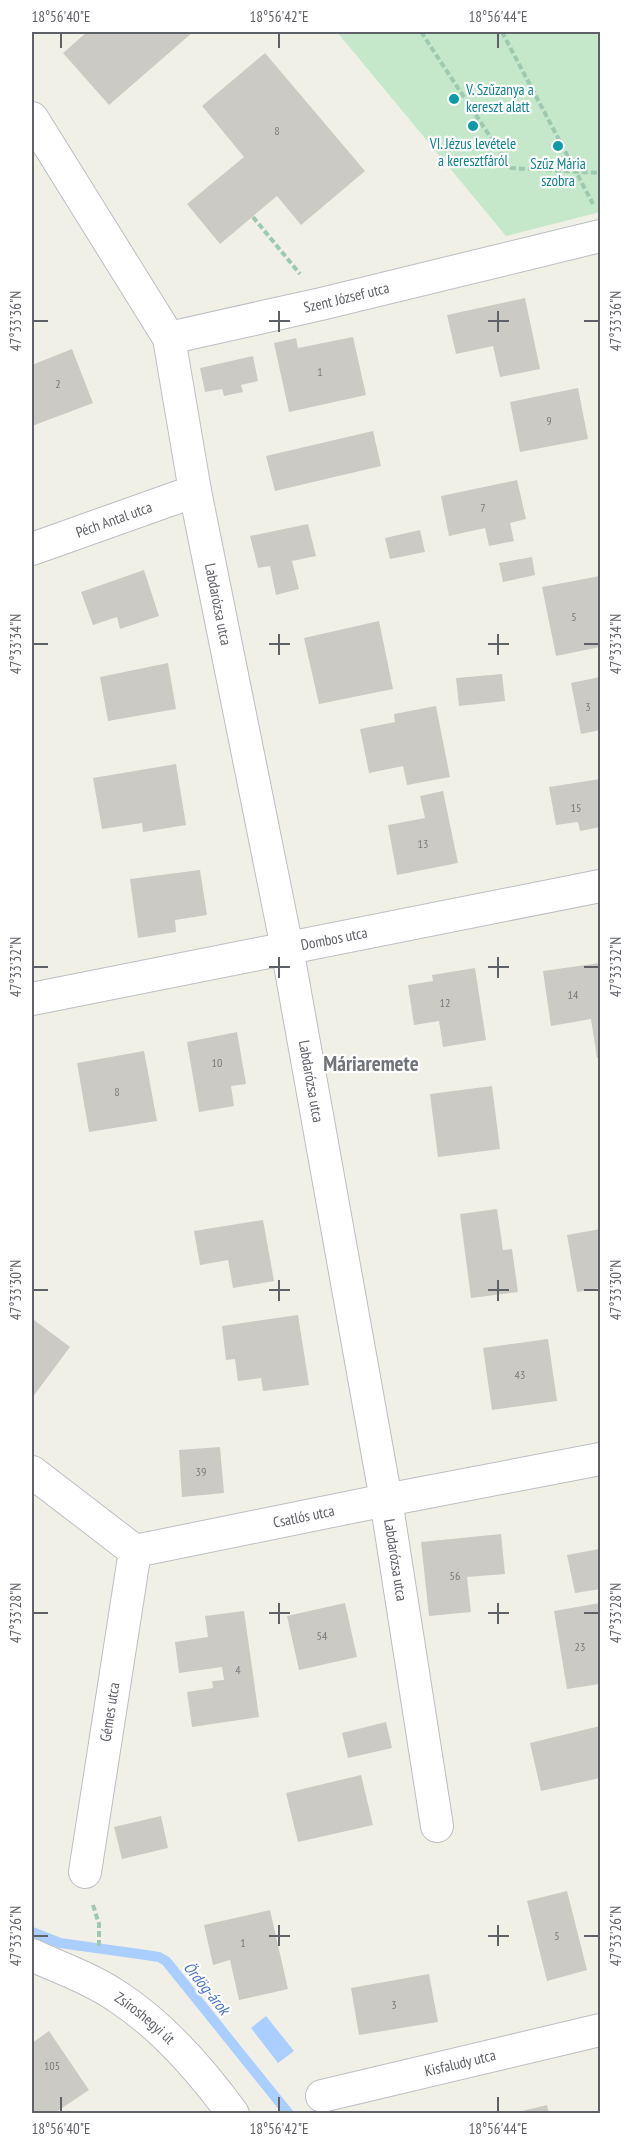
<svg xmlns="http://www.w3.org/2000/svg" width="632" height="2145" viewBox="0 0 632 2145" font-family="'PT Sans Narrow',sans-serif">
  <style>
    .green { fill: #c4e8c9 }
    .water { fill: #a9ceff }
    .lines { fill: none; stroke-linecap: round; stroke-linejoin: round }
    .stream { stroke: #a9ceff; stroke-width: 10 }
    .building { fill: #cccac4 }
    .street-casing { stroke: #bcbec3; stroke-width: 34 }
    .path { stroke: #9dc9b0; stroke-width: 4; stroke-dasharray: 6 3; stroke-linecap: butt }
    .street { stroke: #fff; stroke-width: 32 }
    .ticks { fill: none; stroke: #5f6168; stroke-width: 2 }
    .culture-dot { fill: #0f9aa8; stroke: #fff; stroke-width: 2 }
    .labels { text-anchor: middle; stroke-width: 4.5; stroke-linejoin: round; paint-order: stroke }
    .number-label { font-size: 12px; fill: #7a7b7f }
    .culture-label { font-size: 15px; fill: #0d838f; stroke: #fff }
    .street-label { font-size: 15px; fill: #5f6168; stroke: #fff }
    .water-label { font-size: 16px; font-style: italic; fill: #4974c5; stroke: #fff }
    .district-label { font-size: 21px; font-weight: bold; fill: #70737a; stroke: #fff }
    .neatline { fill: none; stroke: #5f6168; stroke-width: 2 }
    .ticks-label { font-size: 15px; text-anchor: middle; fill: #5f6168 }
  </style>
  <rect width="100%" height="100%" fill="#f1f0e7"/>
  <path class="green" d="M337,32H600V212L506,236Z"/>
  <path class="water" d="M266,2016L294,2051L278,2063L251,2028Z"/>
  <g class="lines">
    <path class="stream" d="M32,1932L60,1943L146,1955L159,1957L166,1961L289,2114"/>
  </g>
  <path class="building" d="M87,32H193L109,105L63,53Z
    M265,53L365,171L301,225L277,196L220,244L187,204L244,157L202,106Z
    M525,298L540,369L500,377L493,346L456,354L447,315Z
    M353,337L366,395L289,412L274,343L296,338L298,348Z
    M72,349L93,403L32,426V365Z
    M253,356L258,381L241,385L243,392L224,396L222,389L205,392L200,368Z
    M578,388L588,439L520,452L510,402Z
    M373,431L381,466L275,491L266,456Z
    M517,480L526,519L510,523L514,541L489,546L485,528L449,536L441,496Z
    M308,524L316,556L292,561L299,589L276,595L270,566L258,568L250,536Z
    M420,530L425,552L390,559L385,538Z
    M532,557L535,575L503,582L499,563Z
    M144,570L159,616L120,629L117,617L93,625L81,592Z
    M600,576V647L556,656L542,587Z
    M379,621L393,689L319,704L304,638Z
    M168,663L176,709L108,721L100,677Z
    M502,674L505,701L459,706L456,678Z
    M600,677V730L581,734L571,683Z
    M436,706L450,777L407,785L403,766L369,773L360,729L395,722L394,714Z
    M176,764L186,825L143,832L142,823L102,829L93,778Z
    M600,779V827L580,831L578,822L556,825L549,787Z
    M443,791L458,863L397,875L388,825L425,818L420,796Z
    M200,870L207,915L175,920L176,932L138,938L130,879Z
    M600,963V1057L597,1058L591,1019L551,1026L543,971Z
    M475,968L486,1040L443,1047L439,1021L414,1025L408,985L433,981L432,975Z
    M237,1032L246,1084L231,1086L234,1106L199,1112L187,1042Z
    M144,1051L157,1121L89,1132L77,1063Z
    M492,1086L500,1149L438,1157L430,1094Z
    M497,1209L503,1250L512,1249L518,1292L471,1298L460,1214Z
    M263,1220L274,1281L233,1288L228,1260L200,1265L194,1231Z
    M600,1229V1288L577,1292L567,1235Z
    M298,1315L309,1385L263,1391L261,1378L238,1381L235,1359L226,1360L222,1326Z
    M34,1320L70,1347L32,1398V1323Z
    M548,1339L557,1401L492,1410L483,1348Z
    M220,1447L224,1493L182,1497L179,1450Z
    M501,1534L505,1574L467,1577L471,1612L429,1616L421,1542Z
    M599,1549L600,1589L575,1593L567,1555Z
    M345,1603L357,1657L299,1670L287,1616Z
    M600,1603V1684L567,1689L554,1611Z
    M244,1611L259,1717L192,1727L187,1692L213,1688L212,1681L224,1680L222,1667L179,1673L175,1642L208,1637L205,1616Z
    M386,1722L392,1748L348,1758L342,1733Z
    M600,1726V1778L541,1791L530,1743Z
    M361,1775L373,1825L298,1842L286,1793Z
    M161,1816L168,1848L122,1859L114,1827Z
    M567,1891L587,1970L547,1981L527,1901Z
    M270,1910L288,1989L239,2000L230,1960L213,1965L204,1925Z
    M429,1974L438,2022L359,2035L351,1988Z
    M49,2031L89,2090L53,2114H32V2043Z
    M547,2105L549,2114H514V2113Z"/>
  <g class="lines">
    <defs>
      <g id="street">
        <path id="s1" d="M32,118L169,338L195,491L287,948L386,1500L437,1826"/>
        <path id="s2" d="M169,338L321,304L600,236"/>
        <path id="s3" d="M32,549L195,491"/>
        <path id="s4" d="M32,999L600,886"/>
        <path id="s5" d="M32,1472L135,1551L386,1500L600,1459"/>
        <path id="s6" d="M85,1872L135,1551"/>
        <path id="s7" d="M32,1955C60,1968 92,1979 118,1997C164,2027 201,2070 233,2114"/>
        <path id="s8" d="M322,2096L600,2030"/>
      </g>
    </defs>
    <use href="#street" class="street-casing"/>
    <path class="path" d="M421,32L511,168L600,173
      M502,32L593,204
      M253,217L300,274
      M93,1905L99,1924V1947"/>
    <use href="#street" class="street"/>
  </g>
  <path class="ticks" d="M61,33V48M279,33V48M498,33V48M279,311V332M498,311V332M33,321H48M269,321H290M488,321H509M584,321H599M279,634V655M498,634V655M33,644H48M269,644H290M488,644H509M584,644H599M279,957V978M498,957V978M33,967H48M269,967H290M488,967H509M584,967H599M279,1280V1301M498,1280V1301M33,1290H48M269,1290H290M488,1290H509M584,1290H599M279,1603V1624M498,1603V1624M33,1613H48M269,1613H290M488,1613H509M584,1613H599M279,1925V1946M498,1925V1946M33,1936H48M269,1936H290M488,1936H509M584,1936H599M61,2097V2112M279,2097V2112M498,2097V2112"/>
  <g class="culture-dot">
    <circle cx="454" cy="99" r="6"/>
    <circle cx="473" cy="126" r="6"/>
    <circle cx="558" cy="146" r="6"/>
  </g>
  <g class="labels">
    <g class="number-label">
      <text x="277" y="135">8</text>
      <text x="320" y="376">1</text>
      <text x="58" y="388">2</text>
      <text x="549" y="425">9</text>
      <text x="483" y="512">7</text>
      <text x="574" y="621">5</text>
      <text x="588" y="711">3</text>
      <text x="576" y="812">15</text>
      <text x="423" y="848">13</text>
      <text x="573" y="999">14</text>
      <text x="445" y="1007">12</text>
      <text x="217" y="1067">10</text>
      <text x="117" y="1096">8</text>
      <text x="520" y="1379">43</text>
      <text x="201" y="1476">39</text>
      <text x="455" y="1580">56</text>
      <text x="322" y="1640">54</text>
      <text x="580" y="1651">23</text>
      <text x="238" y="1674">4</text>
      <text x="557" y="1940">5</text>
      <text x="243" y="1947">1</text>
      <text x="394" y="2009">3</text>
      <text x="52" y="2070">105</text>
    </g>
    <g class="culture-label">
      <text x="466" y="95" text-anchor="start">V. Szűzanya a<tspan x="466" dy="17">kereszt alatt</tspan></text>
      <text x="473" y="149">VI. Jézus levétele<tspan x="473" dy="17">a keresztfáról</tspan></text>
      <text x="558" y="169">Szűz Mária<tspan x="558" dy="17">szobra</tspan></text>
    </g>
    <g class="street-label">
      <text dy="5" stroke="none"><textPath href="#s2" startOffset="182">Szent József utca</textPath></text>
      <text dy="5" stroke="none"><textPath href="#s3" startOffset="87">Péch Antal utca</textPath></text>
      <text dy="5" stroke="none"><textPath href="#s1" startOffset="530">Labdarózsa utca</textPath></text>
      <text dy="5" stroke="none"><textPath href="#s4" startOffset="308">Dombos utca</textPath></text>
      <text dy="5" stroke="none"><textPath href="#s1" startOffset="1016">Labdarózsa utca</textPath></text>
      <text dy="5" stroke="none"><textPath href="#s5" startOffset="302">Csatlós utca</textPath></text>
      <text dy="5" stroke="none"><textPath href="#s1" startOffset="1502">Labdarózsa utca</textPath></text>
      <text dy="5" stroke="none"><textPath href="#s6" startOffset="162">Gémes utca</textPath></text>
      <text dy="5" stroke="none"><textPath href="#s7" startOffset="130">Zsíroshegyi út</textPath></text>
      <text dy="5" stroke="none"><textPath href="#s8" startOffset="142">Kisfaludy utca</textPath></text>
    </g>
    <g class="water-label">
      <text transform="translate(207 1988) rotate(51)" y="6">Ördög-árok</text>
    </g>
    <g class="district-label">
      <text x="371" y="1071">Máriaremete</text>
    </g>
  </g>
  <rect width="632" height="2145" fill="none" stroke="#ffffff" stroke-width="66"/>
  <rect x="33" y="33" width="566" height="2079" class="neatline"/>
  <g class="ticks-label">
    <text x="61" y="22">18°56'40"E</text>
    <text x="279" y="22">18°56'42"E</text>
    <text x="498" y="22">18°56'44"E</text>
    <text transform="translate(16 321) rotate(-90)" y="5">47°33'36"N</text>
    <text transform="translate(616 321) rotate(-90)" y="5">47°33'36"N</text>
    <text transform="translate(16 644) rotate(-90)" y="5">47°33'34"N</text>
    <text transform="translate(616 644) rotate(-90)" y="5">47°33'34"N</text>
    <text transform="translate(16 967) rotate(-90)" y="5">47°33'32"N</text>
    <text transform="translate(616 967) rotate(-90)" y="5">47°33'32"N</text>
    <text transform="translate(16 1290) rotate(-90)" y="5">47°33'30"N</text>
    <text transform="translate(616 1290) rotate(-90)" y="5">47°33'30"N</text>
    <text transform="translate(16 1613) rotate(-90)" y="5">47°33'28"N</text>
    <text transform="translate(616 1613) rotate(-90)" y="5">47°33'28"N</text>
    <text transform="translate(16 1936) rotate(-90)" y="5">47°33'26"N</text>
    <text transform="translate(616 1936) rotate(-90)" y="5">47°33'26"N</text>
    <text x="61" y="2134">18°56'40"E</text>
    <text x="279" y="2134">18°56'42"E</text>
    <text x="498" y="2134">18°56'44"E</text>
  </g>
</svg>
